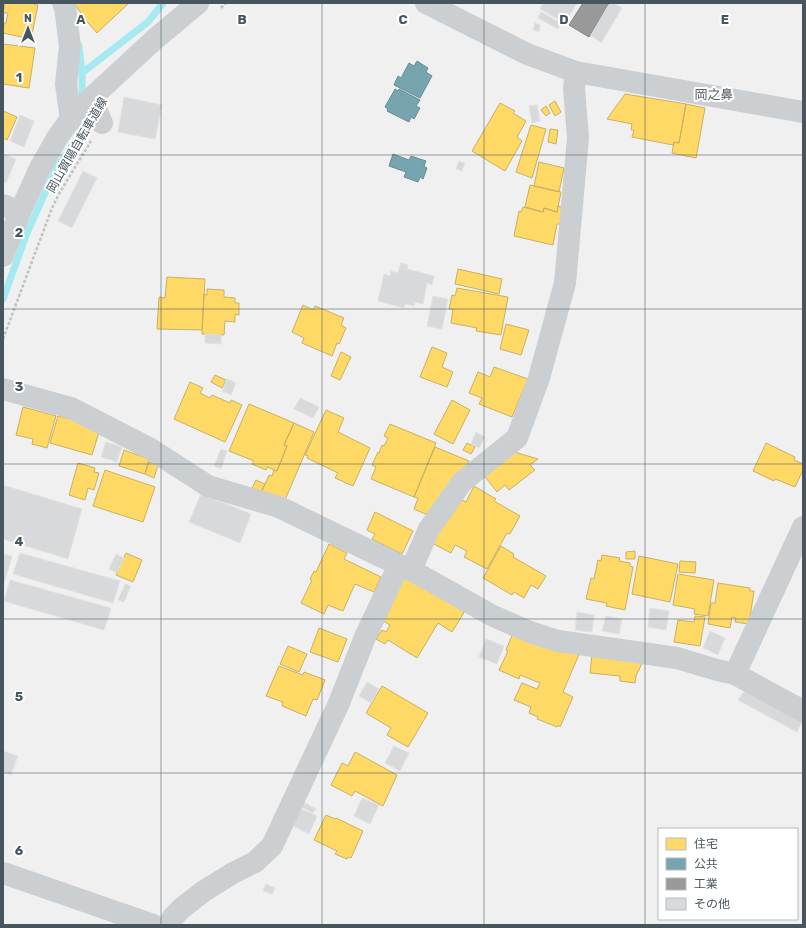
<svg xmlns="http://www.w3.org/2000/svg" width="806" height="928" viewBox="0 0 806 928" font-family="Rubik,'Noto Sans JP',sans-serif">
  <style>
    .homes { fill: #ffd966; stroke: #c8b164 }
    .public { fill: #76a5af; stroke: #688d97 }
    .industry { fill: #999; stroke: #808587 }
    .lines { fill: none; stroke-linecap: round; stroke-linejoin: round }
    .stream { stroke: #a5e9f1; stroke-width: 7 }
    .building { fill: #d8d9da; stroke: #e2e2e3 }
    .path { stroke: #b8c6c0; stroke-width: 2.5; stroke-dasharray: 3 2; stroke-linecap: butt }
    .minor { stroke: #cbcfd1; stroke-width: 22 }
    .tertiary { stroke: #cbcfd1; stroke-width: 22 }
    .grid { fill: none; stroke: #46555e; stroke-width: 1; stroke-opacity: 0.55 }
    .labels { text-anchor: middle; stroke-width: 4; stroke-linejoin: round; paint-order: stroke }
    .street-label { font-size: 12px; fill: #46555e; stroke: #fff }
    .neighbourhood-label { font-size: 13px; fill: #5b6064; stroke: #fff }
    .grid-label { font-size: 13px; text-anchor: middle; font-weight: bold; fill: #46555e; stroke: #fff; stroke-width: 4; stroke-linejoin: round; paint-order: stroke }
  </style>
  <rect width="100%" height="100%" fill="#f1f0f0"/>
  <path class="homes" d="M5,3H35V5H38L31,39L3,33L4,23H6L8,13H3Z
    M77,3H129L97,33L80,14L81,13L77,8V7L75,5Z
    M3,44L35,48L29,88L3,84Z
    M625,94L686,104L679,143L674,142L673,145L632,137L634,130H631L632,124L607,119Z
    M555,101L561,112L555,116L549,105Z
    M500,103L515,111L513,113L526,121L517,137L522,141L505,171L472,151Z
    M686,104L705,108L696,158L672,153L674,142L679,143Z
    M546,106L550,113L546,116L541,110Z
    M3,111L17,117L7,140L3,138Z
    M531,125L546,129L532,178L516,172Z
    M550,129L558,130L556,144L548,142Z
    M539,162L564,168L559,192L534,186Z
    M530,185L561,192L557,212L544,208L543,212L525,207Z
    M558,206L564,208L560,224H557L553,245L514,236L519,211L521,212L523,207L543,212L544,208L557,212Z
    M458,269L502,279L499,294L455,284Z
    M167,277L205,279L202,330L157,329L159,297L165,298Z
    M457,288L508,297L501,335L476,331L477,328L451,323L453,309H449L452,295L455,296Z
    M207,289L224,290V297L235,298V303H239V315L235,314V322L225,321L224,335L202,334L204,294L207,295Z
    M303,305L313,310L315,306L344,318L341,325L346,328L339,344L337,343L332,356L302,343L304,338L292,332Z
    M506,324L529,330L521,355L500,349Z
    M432,347L447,353L442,367L453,372L447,387L420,377Z
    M341,352L351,357L340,380L331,376Z
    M494,367L528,379L512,417L479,404L482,398L469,393L478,372L490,377Z
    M215,375L226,380L222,388L211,382Z
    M190,382L203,388L200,393L210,398L212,395L230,403L231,400L242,405L225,442L174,419Z
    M452,400L470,410L453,444L434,434Z
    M249,404L294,423L284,445L287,446L277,471L267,467L266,470L252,464L254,461L229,451Z
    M23,407L56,416L47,448L32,444L33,439L16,435Z
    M326,410L344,418L338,432L370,448L353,486L335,478L338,473L307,458L308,456L305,455Z
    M58,416L90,423L100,429L92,455L50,443Z
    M294,423L314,432L285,500L262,491L269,475L272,476L274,470L277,471L287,446L284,445Z
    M390,424L436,443L414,497L371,479L376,467L372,465L378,452L379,453L382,445L384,446L388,438L384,436Z
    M467,443L475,447L471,454L463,450Z
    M766,443L795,457L794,460L803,464V470L795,487L775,479L774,481L753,471Z
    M435,447L469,461L462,475L432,517L414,509L418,498L414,497Z
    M124,450L149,459L145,474L119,466Z
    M511,451L538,459L530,465L535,470L509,490L505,485L497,492L482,473Z
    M149,462L158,465L154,478L145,474Z
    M78,463L95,468L94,472L99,473L94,490L88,488L85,500L69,495Z
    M105,470L155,487L143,522L93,506Z
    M256,480L265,484L261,492L252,488Z
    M474,486L496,499L494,501L520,516L510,534L507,533L487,569L464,557L467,551L455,545L451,553L430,542L455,496L466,502Z
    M375,512L413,531L402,554L372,539L375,534L367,530Z
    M329,544L347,553L344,559L381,577L374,592L355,584L343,611L328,605L324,614L301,603L312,580L310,579L314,571L316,572Z
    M501,546L514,554L513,557L546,576L538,589L531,585L524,598L514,592L512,595L483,578Z
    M635,551V559H626V552Z
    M126,553L142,560L133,582L116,575Z
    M602,555L620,558L619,561L630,563V566L633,567L625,610L606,606L607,603L586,599L591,578L594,579L598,560L601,561Z
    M639,556L678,564L670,602L632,594Z
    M680,561L696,562L695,573L679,572Z
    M678,574L714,580L708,616L694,614L695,609L673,605Z
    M405,575L465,611L452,632L438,623L417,658L388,640L385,644L376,639L382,630L386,632L390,625L383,621Z
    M718,583L750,588V591H754L749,624L735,622L736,618L732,617L730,628L708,624L711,603H715Z
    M695,616L705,617L700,646L674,642L678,620L694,622Z
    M319,628L347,639L338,662L310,652Z
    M514,631L580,652L563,692L573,697L560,727L558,725L557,727L537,719L538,717L529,713L531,707L514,700L522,683L537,689L540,683L520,675L519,679L499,670L508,651L506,650Z
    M288,646L307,654L299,672L280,664Z
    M592,654L643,661L636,676L635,683L620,681V676L590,673Z
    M279,666L303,675L304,672L325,680L317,700L313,699L306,716L282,706L283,702L266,696Z
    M382,686L428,713L408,747L387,735L391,728L366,713Z
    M355,752L397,775L383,806L355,791L352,796L331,785L342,763L348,766Z
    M326,815L335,819L336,818L363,831L351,858L348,857L347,859L335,854L337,851L314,840Z"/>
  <path class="public" d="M417,61L428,68L426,72L432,76L420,98L394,85L398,76L401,78L409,63L414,66Z
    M395,89L398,91L399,89L420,100L416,106L420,108L414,119L411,117L409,122L387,111L388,109L385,107Z
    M393,154L409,160L411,156L426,161L424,166L427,168L423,179L420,177L418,182L404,177L406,172L389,166Z"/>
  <path class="industry" d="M583,3H613L612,5L610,3L589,37L569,25Z"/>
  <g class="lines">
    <path class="stream" d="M79,46L82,73
      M82,99V73L148,22L163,3
      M3,299L27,233L56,168L82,132V114"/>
  </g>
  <path class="building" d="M543,3H577L565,23L540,9Z
    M610,3L612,5L613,3L622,8L601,43L591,35Z
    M541,12L561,23L558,29L538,18Z
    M535,23L540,25L539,32L533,30Z
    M124,97L162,105L155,139L118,132Z
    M537,105L540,121L532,123L529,106Z
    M20,115L34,121L24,147L10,141Z
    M3,154L16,159L6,183L3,182Z
    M459,161L465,163L462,171L456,169Z
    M83,171L97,178L72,228L58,221Z
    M401,263L408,265L407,269L434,276L432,285L427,283L423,304L415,302L414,306L405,304L404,308L378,301L384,274L390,276L391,271L398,273Z
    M433,296L448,299L442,329L427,326Z
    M205,334L221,335V344L205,343Z
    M227,379L236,383L231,395L222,391Z
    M300,398L319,407L313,418L294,409Z
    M476,432L485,437L479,448L471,444Z
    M106,442L122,447L117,462L101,457Z
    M221,449L227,451L221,469L214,466Z
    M3,485L82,509L68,559L3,539Z
    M201,494L251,514L240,543L189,522Z
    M20,553L120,581L113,603L13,574Z
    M4,554L12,556L3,587V558Z
    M116,554L124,558L117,573L109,569Z
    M10,580L111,608L104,630L4,601Z
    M125,584L131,586L124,602L118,600Z
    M650,608L669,611L666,630L648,627Z
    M577,612L594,615L592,632L575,630Z
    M606,616L622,619L619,634L602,631Z
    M710,631L725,638L718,655L703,648Z
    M486,639L504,646L497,664L479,657Z
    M367,682L379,689L371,703L359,696Z
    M745,690L803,720L797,732L738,700Z
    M394,746L409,753L400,771L385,763Z
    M3,751L18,756L11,775L3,772Z
    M362,798L379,805L370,824L354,816Z
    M303,802L316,809L313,813L301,807Z
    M301,809L317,816L309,834L293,826Z
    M266,884L275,888L272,894L263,891Z"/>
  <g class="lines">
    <path class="path" d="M221,8L226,3
      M3,339L52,208L60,192L91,141"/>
    <path class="minor" d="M63,3L65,7L66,15L70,46L66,84L71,120
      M426,3L527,54L576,72L803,112
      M91,98L102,123
      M3,205L20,212
      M3,389L71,408L149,448L208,486L279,507L399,565L411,570L493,616L530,632L558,641L677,658L717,670L735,674L803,711
      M411,570L429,529L462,482L517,438L539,378L565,283L578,138L574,88L576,72
      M735,674L803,527
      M3,873L153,925
      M169,925L173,917L182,908L204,891L233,873L255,862L272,846L339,703L365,637L399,565"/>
    <path class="tertiary" d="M3,256L20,212L40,168L57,138L75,113L89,100L154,40L198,3"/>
  </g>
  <path class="grid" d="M161,3V925M322,3V925M484,3V925M645,3V925M3,155H803M3,309H803M3,464H803M3,619H803M3,773H803"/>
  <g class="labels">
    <g class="street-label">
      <text transform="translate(77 145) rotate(-60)" y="4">岡山賀陽自転車道線</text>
    </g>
    <g class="neighbourhood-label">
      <text x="714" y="99">岡之鼻</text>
    </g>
  </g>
  <g class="grid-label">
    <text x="81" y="24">A</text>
    <text x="242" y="24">B</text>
    <text x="403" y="24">C</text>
    <text x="564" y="24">D</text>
    <text x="725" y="24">E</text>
    <text x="19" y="82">1</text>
    <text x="19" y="237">2</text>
    <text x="19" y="391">3</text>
    <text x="19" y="546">4</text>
    <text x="19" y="701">5</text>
    <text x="19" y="855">6</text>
  </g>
  <rect width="806" height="928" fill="none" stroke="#46555e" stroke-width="8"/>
  <rect x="658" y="828" width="140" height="92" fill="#ffffff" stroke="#b5bbbf"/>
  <rect x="666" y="838" width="20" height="12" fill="#ffd966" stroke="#b5bbbf"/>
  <text x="694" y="848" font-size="12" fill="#46555e">住宅</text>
  <rect x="666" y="858" width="20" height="12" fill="#76a5af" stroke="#b5bbbf"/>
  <text x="694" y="868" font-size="12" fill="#46555e">公共</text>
  <rect x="666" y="878" width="20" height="12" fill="#999999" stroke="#b5bbbf"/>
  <text x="694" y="888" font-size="12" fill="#46555e">工業</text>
  <rect x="666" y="898" width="20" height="12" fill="#d8d9da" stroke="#b5bbbf"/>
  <text x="694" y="908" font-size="12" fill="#46555e">その他</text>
  <g transform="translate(28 28)" stroke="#ffffff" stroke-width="3" paint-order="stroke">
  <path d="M0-3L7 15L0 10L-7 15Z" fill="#46555e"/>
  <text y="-6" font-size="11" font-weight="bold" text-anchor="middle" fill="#46555e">N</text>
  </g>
</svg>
